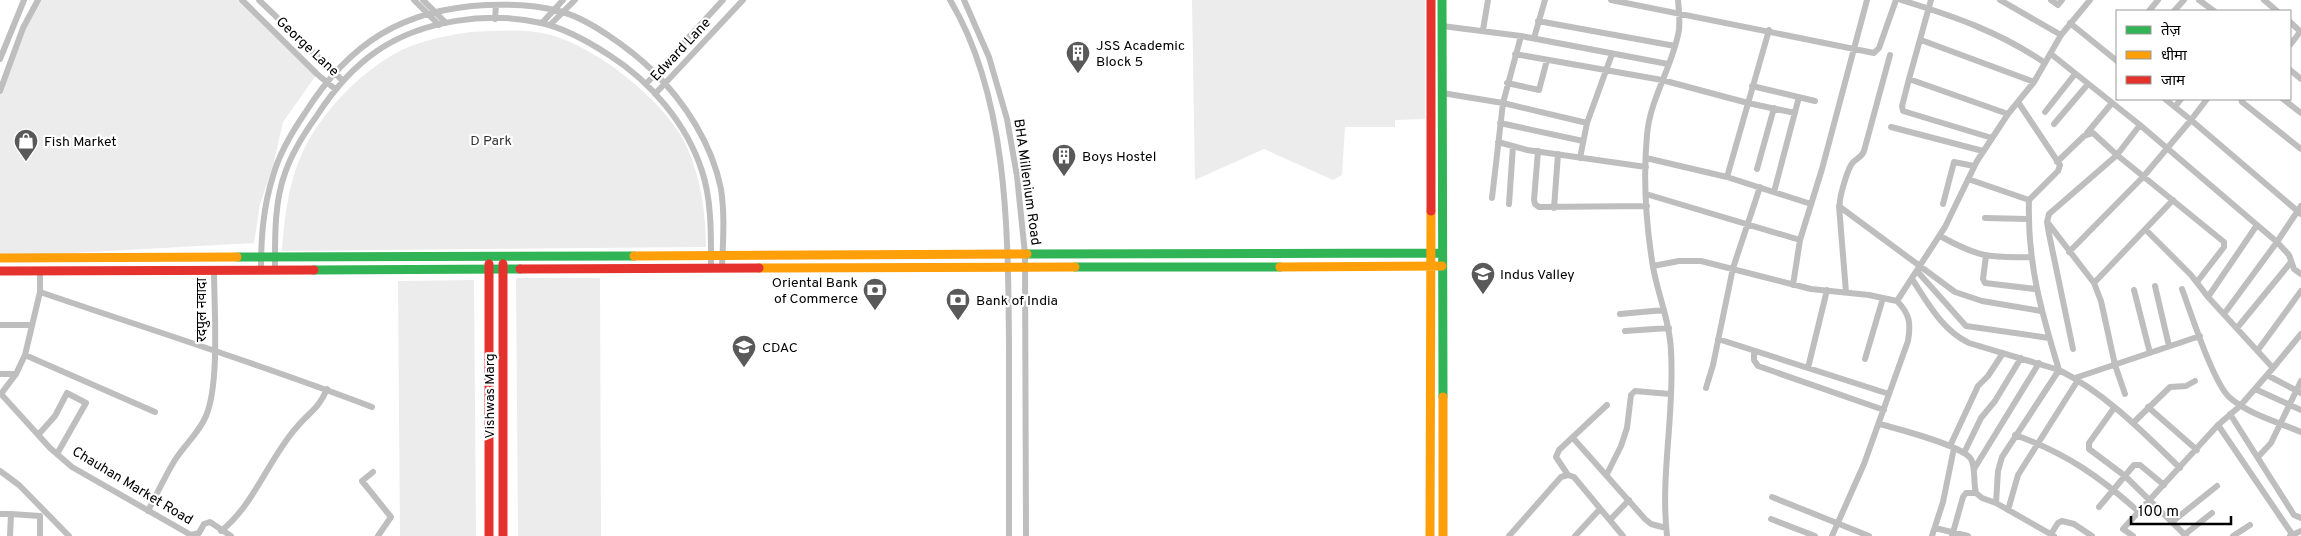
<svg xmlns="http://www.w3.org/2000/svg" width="2301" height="536" viewBox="0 0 2301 536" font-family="Overpass,'Noto Sans Devanagari',sans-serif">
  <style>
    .green { fill: #ececec }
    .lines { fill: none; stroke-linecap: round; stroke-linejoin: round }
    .street { stroke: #bebebe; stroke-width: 6 }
    .fast { stroke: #30b455; stroke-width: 9 }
    .slow { stroke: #ff9f0a; stroke-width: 9 }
    .jam { stroke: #e5322d; stroke-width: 9 }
    .labels { text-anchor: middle; stroke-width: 4.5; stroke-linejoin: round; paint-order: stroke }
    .poi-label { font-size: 14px; fill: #000; stroke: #fff; text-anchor: start }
    .street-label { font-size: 14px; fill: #000; stroke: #fff }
    .park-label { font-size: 14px; fill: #333; stroke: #fff }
  </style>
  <rect width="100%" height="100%" fill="#fff"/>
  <path class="green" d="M39,0H242L317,74L283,122L273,166L260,204L254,243L0,257V91L17,46Z
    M1192,0H1425V119L1395,120V127H1345L1342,175L1333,180L1264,149L1195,180Z
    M470,32C493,31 518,29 542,33C589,41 662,98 684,141C700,173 706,212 706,247L282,251C284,220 288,187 300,158C318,114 367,63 411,46C430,39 449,35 470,32Z
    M516,278H600L601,536H518Z
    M474,280L476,536H400L398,281Z"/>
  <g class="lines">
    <path class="street" d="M242,0L317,74L335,89
      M259,0L343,81
      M414,0L439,25
      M423,0L446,23
      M950,0C1009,98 1008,236 1009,347C1009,410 1009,473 1009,536
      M964,0L989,57L1007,119L1017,176L1025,254L1026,536
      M1611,0L1874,53L1879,48L1896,0
      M1901,0C1953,16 2000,32 2045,63
      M1931,0L1909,79L2008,114
      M2000,0L2061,35
      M2051,0L2058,5L2062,0
      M2199,0L2214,11
      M2264,0L2277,11
      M2149,11L2158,0
      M2174,11L2184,0
      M495,19L496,5
      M1538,21L1675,46
      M2290,22L2301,32
      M542,23L563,0
      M2070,23L2117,61
      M550,25L575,0
      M1442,26L1521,36L1503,103L1492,198
      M1483,30L1488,0
      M1521,36L1668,64
      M1534,38L1545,0
      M1921,40L2034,82
      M2290,45L2300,32
      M1515,54L1662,80L1748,103L1795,113
      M2051,54L2140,125L2277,242L2224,314
      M1890,55L1864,151C1861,159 1855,158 1851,165C1847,172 1838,200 1840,207L1955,292L1982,301L2041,311
      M0,59L24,0
      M2290,70L2301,79
      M1909,79L1902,106L1903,111L1992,138
      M1507,83L1539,90L1547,60
      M646,84L723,0
      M1752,86L1815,101
      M0,91L23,28L38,0
      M1442,93L1503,103L1587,123
      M655,94L743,0
      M2165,99L2191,120L2207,99
      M2241,99L2242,102L2301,149
      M2283,99L2301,113
      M2018,102L2060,165L2058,171L2029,200
      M2175,107L2181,99
      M2045,112L2075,74
      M1500,123L1583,141
      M2054,124L2088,84
      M1891,127L1983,151
      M2087,133L2112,103
      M1498,142L1527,150L1646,167
      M1538,151L1534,200L1535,204L1539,207L1647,206
      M1580,158L1587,123L1612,54
      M1646,158L1727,177L1811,204
      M2057,162L2084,136L2093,133L2117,155L2224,242V247L2197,282
      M1757,169L1774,108
      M1727,177L1769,30
      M1774,192L1799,97
      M1646,194L1800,240
      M1509,204L1513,146
      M1943,204L1954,162L1974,166
      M1839,206L1846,292
      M2301,206L2277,242L2289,255L2294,269L2301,274
      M1554,208L1558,154
      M1985,218L2028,219
      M2048,223L2094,283
      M2146,230L2191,275L2208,297L2273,368L2267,375
      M1940,236C1978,257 1988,258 2031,257
      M2069,252L2143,177L2191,120L2301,214
      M1986,256L1983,279L1985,283L2035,289
      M1653,266L1679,261H1701L1811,289L1869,295L1897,301
      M40,270V292C151,330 263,365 372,407
      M261,271C261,238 263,208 273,176C279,154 292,132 305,113C350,42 403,9 487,5C511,4 536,5 559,11C588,18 630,49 652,70C685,102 712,144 721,189C725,215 723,242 722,268
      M275,271C275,239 274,203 285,173C292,153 303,135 316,117C332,92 352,68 377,51C422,20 489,11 541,23C565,28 589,42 609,55C650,81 687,124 702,171C712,201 711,237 711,268
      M1917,271L1966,326L2049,338
      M1912,279C1928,303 1942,330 1969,343L2059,370C2041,311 2027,262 2029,200L1968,179
      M1793,285L1800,240L1822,169L1867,0
      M2155,286L2169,346
      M2182,289C2191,313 2213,382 2229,397C2248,414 2278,422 2301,432
      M2134,290L2150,353
      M40,292L25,355L16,374L1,394L50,448L72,467L191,535L199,533L204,524L210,522L231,536
      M2208,297L2257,225
      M1620,314L1664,310
      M0,325H31
      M2237,328L2291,262
      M1625,331L1669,328
      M1718,339L1889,394
      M2073,349L2049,234L2047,222L2049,214L2117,155L2140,125
      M2258,350L2301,291
      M1754,351V360L1758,366L1884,410
      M25,355L155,412
      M1865,359L1883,298
      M1808,368L1827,290
      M2273,368L2301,334
      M0,374H16
      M2075,378L2200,336
      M1706,388L1713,365L1733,268L1760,187
      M2255,389L2301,410
      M2125,394L2115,365L2101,301L2094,283L2173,200
      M1607,405L1559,450L1556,457L1568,475L1574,477L1623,536
      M2148,407L2197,450
      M2114,408L2089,443V449L2125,476L2186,536
      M2230,414L2294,515L2301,518
      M2133,423L2170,387L2186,386L2195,381
      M1880,424C1897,429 1962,445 1971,459C1976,468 1973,483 1976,493L1982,498L1996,503
      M2218,425L2292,534
      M38,435L55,416L67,393L86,403L57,454
      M2015,435C2066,453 2100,477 2139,512
      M1573,438L1645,519L1651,524L1666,528
      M1950,446L1978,386L1988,376L2003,353
      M1964,453L1981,418L1995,401L2021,358
      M2258,457L2271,443L2301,381
      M1974,469L2039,363
      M0,471L19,485L69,536
      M373,472L362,481L391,517L378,536
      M1607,474L1621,446L1627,428L1631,395L1635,391L1670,394
      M1772,497L1869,536
      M2099,507L2134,465H2140L2164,485
      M2008,510L2018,475L2078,380
      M148,511C157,494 165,476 175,460C185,444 199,433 206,416C220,383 214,307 214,270
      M0,514H11L10,536
      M11,514L40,516V536
      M1771,519L1815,536
      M1610,520L1629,500
      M2172,522L2217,486
      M1935,528L1968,536
      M221,531C254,505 268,460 296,428C309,412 318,410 327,389
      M2051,534L2058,523L2062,521L2074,524L2092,536
      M2184,535L2212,513
      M1509,536L1561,477L1568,475
      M1575,536L1600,509
      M1667,536C1660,475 1675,413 1671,351C1670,322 1658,295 1653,267C1646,224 1643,178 1647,135C1650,98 1673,66 1679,30C1680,20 1679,10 1678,0
      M1832,536L1864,464L1908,341C1911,324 1910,314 1897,301L1945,227L1977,161L2008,114L2034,82L2061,35L2090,0
      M1932,536L1943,502L1954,448
      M1952,536L1963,497L1966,493H1976
      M2054,536L1996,503L1998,471L2002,457L2059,370C2105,393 2143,432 2180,468
      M2133,536L2123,529L2218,425L2240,406L2267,375L2301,393
      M2233,536L2250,525
      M2290,536L2301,531"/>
    <path class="fast" d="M1442,0L1443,397
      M1027,254L1442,253
      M237,257L634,256
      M1075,267H1280
      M314,270L520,269"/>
    <path class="slow" d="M634,256L1027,254
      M0,258L237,257
      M1280,267L1442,266
      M759,268L1075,267
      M1443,397V536
      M1430,536L1431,211"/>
    <path class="jam" d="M1431,211V0
      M489,264V536
      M503,264V536
      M520,269L759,268
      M0,271L314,270"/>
  </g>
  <defs>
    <symbol id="building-pin" viewBox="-11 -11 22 30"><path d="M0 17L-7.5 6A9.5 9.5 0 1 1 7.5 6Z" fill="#595959" stroke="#fff"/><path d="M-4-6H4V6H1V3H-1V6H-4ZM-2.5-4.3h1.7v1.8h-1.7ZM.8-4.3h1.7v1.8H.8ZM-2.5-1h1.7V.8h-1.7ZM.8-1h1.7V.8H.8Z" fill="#fff"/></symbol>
    <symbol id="shop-pin" viewBox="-11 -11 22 30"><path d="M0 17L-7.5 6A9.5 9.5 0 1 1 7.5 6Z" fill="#595959" stroke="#fff"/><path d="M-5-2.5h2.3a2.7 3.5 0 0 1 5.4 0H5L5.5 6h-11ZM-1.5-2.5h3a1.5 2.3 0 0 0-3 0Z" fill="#fff"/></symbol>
    <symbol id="school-pin" viewBox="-11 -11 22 30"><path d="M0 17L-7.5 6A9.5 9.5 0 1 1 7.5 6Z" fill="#595959" stroke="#fff"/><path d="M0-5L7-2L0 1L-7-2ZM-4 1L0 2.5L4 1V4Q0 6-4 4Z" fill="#fff"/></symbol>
    <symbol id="bank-pin" viewBox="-11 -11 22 30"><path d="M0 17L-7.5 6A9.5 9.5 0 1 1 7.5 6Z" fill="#595959" stroke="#fff"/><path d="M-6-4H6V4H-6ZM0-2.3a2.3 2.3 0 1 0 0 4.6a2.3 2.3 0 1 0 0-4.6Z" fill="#fff"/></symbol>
    <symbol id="university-pin" viewBox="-11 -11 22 30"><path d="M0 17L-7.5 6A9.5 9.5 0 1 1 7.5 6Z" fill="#595959" stroke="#fff"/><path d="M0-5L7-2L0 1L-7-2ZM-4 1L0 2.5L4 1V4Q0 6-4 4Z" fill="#fff"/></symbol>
  </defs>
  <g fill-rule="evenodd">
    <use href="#building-pin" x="1064" y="39" width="28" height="38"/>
    <use href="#shop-pin" x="12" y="127" width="28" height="38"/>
    <use href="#building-pin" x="1050" y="142" width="28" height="38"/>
    <use href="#school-pin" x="1469" y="260" width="28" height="38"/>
    <use href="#bank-pin" x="861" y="276" width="28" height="38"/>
    <use href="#bank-pin" x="944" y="286" width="28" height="38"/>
    <use href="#university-pin" x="730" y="333" width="28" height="38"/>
  </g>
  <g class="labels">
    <g class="poi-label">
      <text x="1096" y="50">JSS Academic<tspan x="1096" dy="16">Block 5</tspan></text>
      <text x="44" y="146">Fish Market</text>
      <text x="1082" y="161">Boys Hostel</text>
      <text x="1500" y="279">Indus Valley</text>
      <text x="858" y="287" text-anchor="end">Oriental Bank<tspan x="858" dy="16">of Commerce</tspan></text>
      <text x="976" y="305">Bank of India</text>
      <text x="762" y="352">CDAC</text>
    </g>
    <g class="street-label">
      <text transform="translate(308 46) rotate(43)" y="5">George Lane</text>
      <text transform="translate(680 49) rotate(-47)" y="5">Edward Lane</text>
      <text transform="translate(1028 182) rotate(82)" y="5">BHA Millenium Road</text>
      <text transform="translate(201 310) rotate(-90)" y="5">रदपुल नवादा</text>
      <text transform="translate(489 396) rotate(-90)" y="5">Vishwas Marg</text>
      <text transform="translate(133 485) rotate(31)" y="5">Chauhan Market Road</text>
    </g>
    <g class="park-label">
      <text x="491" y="145">D Park</text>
    </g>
  </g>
  <rect x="2116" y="10" width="175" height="90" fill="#ffffff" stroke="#999999"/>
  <rect x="2126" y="26" width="25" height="8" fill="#30b455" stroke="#999999"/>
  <text x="2161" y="35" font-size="15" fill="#000000">तेज़</text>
  <rect x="2126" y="51" width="25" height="8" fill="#ff9f0a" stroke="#999999"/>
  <text x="2161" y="60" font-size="15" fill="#000000">धीमा</text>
  <rect x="2126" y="76" width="25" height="8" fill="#e5322d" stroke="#999999"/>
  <text x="2161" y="85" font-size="15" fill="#000000">जाम</text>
  <path d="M2131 516v8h100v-8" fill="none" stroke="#000000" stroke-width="2.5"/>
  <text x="2138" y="516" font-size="15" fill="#000000" stroke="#ffffff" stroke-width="4" paint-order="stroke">100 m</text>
</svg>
